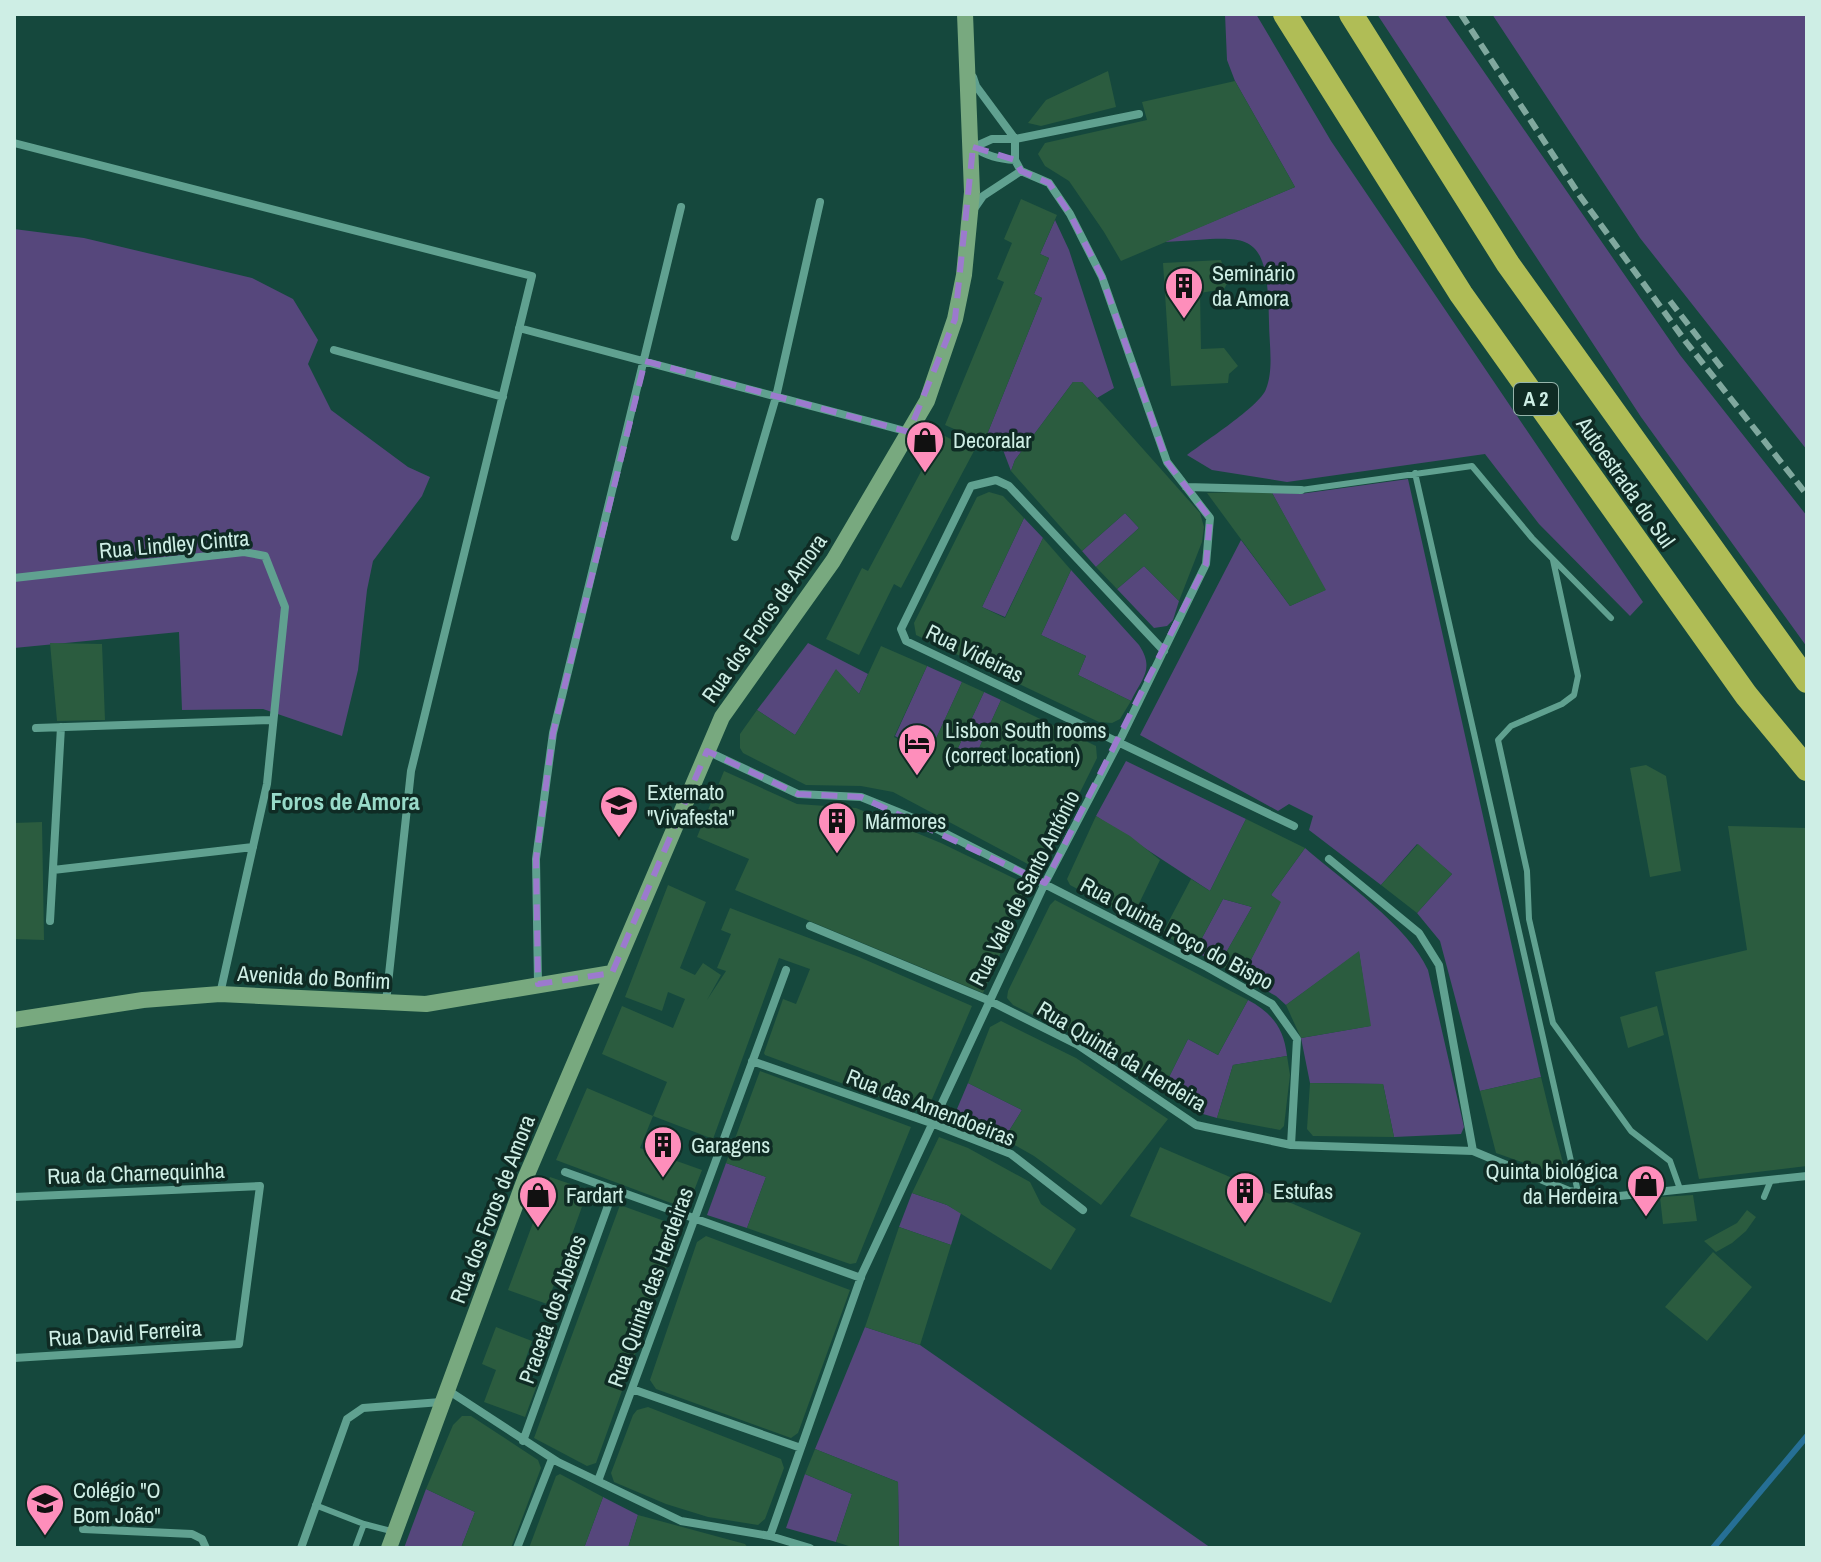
<svg xmlns="http://www.w3.org/2000/svg" width="1821" height="1562" viewBox="0 0 1821 1562" font-family="'Archivo Narrow',sans-serif">
  <style>
    .green { fill: #56477c }
    .lines { fill: none; stroke-linecap: round; stroke-linejoin: round }
    .stream { stroke: #266f95; stroke-width: 6 }
    .building { fill: #2b5c3f }
    .lane { stroke: #60a190; stroke-width: 6 }
    .street { stroke: #60a190; stroke-width: 8 }
    .secondary { stroke: #78a97f; stroke-width: 16 }
    .highway { stroke: #b0bd56; stroke-width: 24 }
    .rail { stroke: #80a89e; stroke-width: 6; stroke-dasharray: 12 6; stroke-linecap: butt }
    .marked { fill: none; stroke: #9c7ace; stroke-width: 6; stroke-dasharray: 16 10; stroke-linejoin: round }
    .labels { text-anchor: middle; stroke-width: 7; stroke-linejoin: round; paint-order: stroke }
    .shield { fill: #0f2b24; stroke: #95b4ab; stroke-width: 2 }
    .shield-label { font-size: 20px; font-weight: bold; fill: #ceeee5 }
    .poi-label { font-size: 22px; fill: #ceeee5; stroke: #0f2b24; text-anchor: start }
    .street-label { font-size: 22px; fill: #ceeee5; stroke: #0f2b24 }
    .neighbourhood-label { font-size: 24px; font-weight: bold; fill: #98dac8; stroke: #0f2b24 }
  </style>
  <rect width="100%" height="100%" fill="#15483d"/>
  <path class="green" d="M1225,14H1256L1331,141L1643,602L1630,616L1539,524L1485,454L1287,482L1212,470L1187,455C1204,442 1260,406 1266,389C1274,370 1269,342 1269,322C1268,223 1248,238 1164,242L1295,187L1235,81L1227,60Z
    M1377,14H1444L1680,355L1807,516V647L1641,417Z
    M1492,14H1807V450L1640,238Z
    M1055,220L1069,250L1114,388L1097,398L1082,382H1073L1015,460L1011,471L1003,450L984,442L1042,298L1034,294L1049,258L1040,254Z
    M14,229L84,238L252,278L293,299L318,340L308,364L331,410L408,467L430,477L422,496L373,561L367,590L358,670L342,736L263,709L182,710L179,632L14,648Z
    M1408,479L1541,1077L1480,1091L1440,941L1417,913L1452,874L1417,844L1381,885L1309,830L1313,816L1289,804L1278,811L1140,735L1241,540L1290,606L1325,590L1271,491L1300,494Z
    M1125,513L1139,528L1096,567L1082,551Z
    M1024,518L1043,538L1005,617L982,607Z
    M1144,566L1179,601L1173,620L1167,626L1154,628L1117,589Z
    M1071,570L1139,645C1155,669 1142,678 1131,701L1078,675L1086,656L1041,635Z
    M808,643L868,674L859,694L836,670L795,735L757,710Z
    M927,666L962,682L929,754L895,736Z
    M984,692L1001,700L971,766L951,763Z
    M1126,761L1246,819L1210,891L1096,816Z
    M1305,848C1342,880 1409,927 1428,970L1464,1127L1461,1134L1394,1137L1383,1084L1310,1083L1301,1038L1370,1026L1359,952L1286,1005L1276,996L1242,977L1280,903L1271,895Z
    M1223,899L1252,907L1219,965L1195,951Z
    M1248,1000C1272,1013 1284,1028 1287,1056L1233,1065L1217,1118L1196,1112L1162,1091L1188,1039L1218,1055Z
    M968,1083L1022,1110L1004,1139L959,1124L954,1116Z
    M726,1163L766,1177L747,1228L707,1215Z
    M912,1193L947,1205L961,1213L951,1245L899,1227Z
    M865,1327L920,1345L1211,1548H899L898,1482L815,1449Z
    M805,1474L852,1494L836,1542L786,1528Z
    M426,1489L475,1512L461,1548H404Z
    M603,1497L638,1515L628,1548H584Z"/>
  <g class="lines">
    <path class="stream" d="M1713,1548L1807,1436"/>
  </g>
  <path class="building" d="M1108,71L1116,107L1041,126L1028,123L1046,100Z
    M1235,81L1295,187L1121,261L1104,232L1069,181L1045,166L1038,154L1045,143L1147,120L1142,102Z
    M1021,199L1057,215L1040,254L1049,258L1034,294L1042,298L984,442L945,425L1004,282L997,279L1012,243L1004,239Z
    M1221,260L1223,267L1231,277L1224,289L1200,293L1201,349L1224,348L1238,366L1229,374L1228,383L1171,386L1163,263Z
    M1073,382H1082L1103,404L1200,513L1204,527L1202,542L1179,601L1144,566L1117,589L1096,567L1139,528L1125,513L1082,551L1011,471L1015,460Z
    M941,434L974,451L901,588L894,584L859,655L826,639L862,568L868,571Z
    M1271,491L1326,590L1290,606L1207,493Z
    M989,492L1003,496L1024,518L982,607L1005,618L1043,538L1071,570L1041,635L1086,656L1078,675L1131,701L1120,719L1112,723L1099,722L916,635L914,623L977,497Z
    M50,643L102,644L105,720L57,721Z
    M881,646L927,666L894,737L929,754L962,682L984,692L951,763L971,766L1001,700L1096,746L1097,758L1041,871L893,792L861,786L806,785L743,753L740,748V734L757,710L795,735L836,669L859,694Z
    M1646,765L1666,776L1681,871L1650,877L1630,768Z
    M724,771L797,804L856,808L941,843L1030,886L983,993L735,890L749,859L697,837Z
    M1096,816L1130,836L1160,860L1132,918L1070,885L1067,879Z
    M1246,819L1305,848L1271,895L1281,902L1242,977L1219,965L1252,907L1223,899L1195,951L1162,934L1191,879L1210,891Z
    M42,822L44,940L14,939V823Z
    M1728,826L1807,828V1166L1699,1179L1655,972L1747,950Z
    M1418,844L1452,874L1417,913L1381,885Z
    M668,885L706,902L680,968L695,975L703,963L721,975L707,1000L726,971L717,968L731,934L721,930L730,908L859,957L972,1006L929,1106L917,1111L765,1055L764,1053L783,999L796,1004L810,969L779,958L713,1139L653,1116L667,1082L602,1054L622,1006L673,1028L685,999L668,992L662,1011L625,997Z
    M1055,900L1248,1000L1218,1055L1188,1039L1162,1091L1081,1039L1013,1005L1007,998L1008,991L1050,905Z
    M1359,951L1371,1026L1301,1038L1286,1005Z
    M1657,1006L1664,1035L1628,1048L1620,1017Z
    M1001,1021L1076,1058L1168,1119L1101,1205L1034,1156L1004,1139L1022,1110L968,1083L990,1027Z
    M1287,1056L1290,1075L1284,1126L1280,1130L1217,1118L1233,1065Z
    M760,1071L911,1127L856,1263L850,1264L747,1228L766,1177L726,1163Z
    M1541,1077L1550,1114L1567,1178L1496,1153L1480,1091Z
    M1310,1083L1383,1084L1394,1137L1313,1136L1307,1129Z
    M587,1088L653,1116L640,1148L702,1170L687,1209L556,1160Z
    M939,1137L968,1148L1030,1182L1041,1204L1076,1229L1051,1270L947,1205L912,1193Z
    M1160,1147L1361,1233L1331,1303L1130,1216Z
    M550,1177L588,1190L547,1304L508,1290Z
    M1693,1195L1697,1221L1663,1224L1660,1197Z
    M620,1205L681,1227L596,1463L587,1466L534,1438Z
    M1747,1210L1756,1217L1746,1231L1732,1243L1716,1252L1704,1241L1737,1223Z
    M899,1227L951,1245L920,1345L865,1327Z
    M706,1236L850,1290L798,1433L791,1438L656,1389L650,1380L697,1242Z
    M1713,1252L1752,1287L1707,1341L1665,1307Z
    M496,1327L532,1341L519,1378L537,1385L525,1417L484,1402L496,1370L482,1364Z
    M648,1407L781,1459L784,1468L765,1519L758,1525L708,1517L666,1504L614,1482L611,1473L633,1415L637,1410Z
    M462,1416H471L538,1460L541,1468L511,1548H461L475,1512L426,1489L453,1425Z
    M815,1449L898,1482L899,1548H855L836,1542L852,1494L805,1474Z
    M560,1474L603,1497L584,1548H529L556,1476Z
    M638,1515L745,1544L748,1548H628Z"/>
  <g class="lines">
    <path class="lane" d="M1415,473L1578,1192
      M1301,490L1472,466L1532,538L1611,618
      M1553,560L1578,676L1574,695L1562,704L1511,726L1498,740L1527,871L1529,919L1553,1023L1631,1131L1670,1161L1680,1189
      M1764,1197L1771,1180
      M315,1505L364,1524
      M355,1548L364,1524L395,1532"/>
    <path class="street" d="M973,77L976,86L1015,139
      M14,143L532,276L411,771L386,1002
      M975,144L973,147C987,156 998,159 1015,160
      M974,147L992,139H1015
      M974,209L983,196L1021,171
      M519,328L909,432
      M334,350L503,397
      M1186,487L1301,490
      M735,537L776,397L820,202
      M14,578L244,552L265,556L285,607L267,784L220,994
      M1164,651L1009,486L996,480L971,486L901,629L906,641L1294,826
      M36,728L272,720
      M707,751L798,794L861,797L923,822L1207,967L1272,1004L1297,1039L1291,1145
      M1329,859L1419,933L1439,965L1473,1151
      M53,870L253,847
      M50,921L61,727
      M810,926L988,1000L1078,1045L1196,1125L1291,1145L1473,1151L1569,1191L1610,1197L1807,1176
      M538,984L536,859L553,733L681,207
      M752,1061L934,1124L1011,1154L1083,1210
      M565,1172L861,1278
      M14,1197L260,1186L239,1344L14,1358
      M446,1389L558,1462L681,1521L770,1536L810,1548
      M632,1389L801,1448
      M523,1441L614,1189
      M598,1481L786,970
      M83,1529L192,1534L202,1539L206,1548
      M770,1536L862,1274L1045,883L1119,742L1206,564L1210,518L1167,462L1102,277L1070,214L1049,183L1021,171L1015,160V139L1139,114
      M301,1548L347,1419L363,1408L441,1402
      M517,1548L552,1459"/>
    <path class="secondary" d="M14,1020L143,1000L220,994L426,1004L612,973
      M389,1548L525,1179L722,717L833,561L927,401L955,319L964,275L972,192L965,14"/>
    <path class="highway" d="M1285,14L1461,294L1746,695L1807,769
      M1351,14L1508,264L1807,681"/>
    <path class="rail" d="M1461,14L1580,196L1686,342L1807,495
      M1670,301L1724,371"/>
  </g>
  <path class="marked" d="M973,147L1015,160L1021,171L1049,183L1070,214L1102,277L1167,462L1210,518L1206,564L1045,883L861,797L798,794L707,751L612,973L538,984L536,859L553,733L645,361L909,432L955,319Z"/>
  <defs>
    <symbol id="building-pin" viewBox="-11 -11 22 30"><path d="M0 17L-7.5 6A9.5 9.5 0 1 1 7.5 6Z" fill="#fe8ebb" stroke="#0f2b24"/><path d="M-4-6H4V6H1V3H-1V6H-4ZM-2.5-4.3h1.7v1.8h-1.7ZM.8-4.3h1.7v1.8H.8ZM-2.5-1h1.7V.8h-1.7ZM.8-1h1.7V.8H.8Z" fill="#111"/></symbol>
    <symbol id="shop-pin" viewBox="-11 -11 22 30"><path d="M0 17L-7.5 6A9.5 9.5 0 1 1 7.5 6Z" fill="#fe8ebb" stroke="#0f2b24"/><path d="M-5-2.5h2.3a2.7 3.5 0 0 1 5.4 0H5L5.5 6h-11ZM-1.5-2.5h3a1.5 2.3 0 0 0-3 0Z" fill="#111"/></symbol>
    <symbol id="hotel-pin" viewBox="-11 -11 22 30"><path d="M0 17L-7.5 6A9.5 9.5 0 1 1 7.5 6Z" fill="#fe8ebb" stroke="#0f2b24"/><path d="M-6-4.5h1.5V1H6V5H4.5V3h-9V5H-6ZM-4 0a1.8 1.8 0 1 1 3.6 0ZM.5 0V-2.5h3Q6-2.5 6 0Z" fill="#111"/></symbol>
    <symbol id="school-pin" viewBox="-11 -11 22 30"><path d="M0 17L-7.5 6A9.5 9.5 0 1 1 7.5 6Z" fill="#fe8ebb" stroke="#0f2b24"/><path d="M0-5L7-2L0 1L-7-2ZM-4 1L0 2.5L4 1V4Q0 6-4 4Z" fill="#111"/></symbol>
  </defs>
  <g fill-rule="evenodd">
    <use href="#building-pin" x="1162" y="264" width="44" height="60"/>
    <use href="#shop-pin" x="903" y="418" width="44" height="60"/>
    <use href="#hotel-pin" x="895" y="721" width="44" height="60"/>
    <use href="#school-pin" x="597" y="783" width="44" height="60"/>
    <use href="#building-pin" x="815" y="799" width="44" height="60"/>
    <use href="#building-pin" x="641" y="1123" width="44" height="60"/>
    <use href="#shop-pin" x="1624" y="1162" width="44" height="60"/>
    <use href="#building-pin" x="1223" y="1169" width="44" height="60"/>
    <use href="#shop-pin" x="516" y="1173" width="44" height="60"/>
    <use href="#school-pin" x="23" y="1481" width="44" height="60"/>
  </g>
  <g class="labels">
    <rect class="shield" x="1514" y="383" width="44" height="32" rx="6"/>
    <g class="shield-label">
      <text x="1536" y="406">A 2</text>
    </g>
    <g class="poi-label">
      <text x="1212" y="281">Seminário<tspan x="1212" dy="25">da Amora</tspan></text>
      <text x="953" y="448">Decoralar</text>
      <text x="945" y="738">Lisbon South rooms<tspan x="945" dy="25">(correct location)</tspan></text>
      <text x="647" y="800">Externato<tspan x="647" dy="25">"Vivafesta"</tspan></text>
      <text x="865" y="829">Mármores</text>
      <text x="691" y="1153">Garagens</text>
      <text x="1618" y="1179" text-anchor="end">Quinta biológica<tspan x="1618" dy="25">da Herdeira</tspan></text>
      <text x="1273" y="1199">Estufas</text>
      <text x="566" y="1203">Fardart</text>
      <text x="73" y="1498">Colégio "O<tspan x="73" dy="25">Bom João"</tspan></text>
    </g>
    <g class="street-label">
      <text transform="translate(1626 482) rotate(55)" y="8">Autoestrada do Sul</text>
      <text transform="translate(174 544) rotate(-5)" y="8">Rua Lindley Cintra</text>
      <text transform="translate(764 618) rotate(-55)" y="8">Rua dos Foros de Amora</text>
      <text transform="translate(975 653) rotate(26)" y="8">Rua Videiras</text>
      <text transform="translate(1024 888) rotate(-63)" y="8">Rua Vale de Santo António</text>
      <text transform="translate(1177 933) rotate(28)" y="8">Rua Quinta Poço do Bispo</text>
      <text transform="translate(314 977) rotate(3)" y="8">Avenida do Bonfim</text>
      <text transform="translate(1122 1056) rotate(31)" y="8">Rua Quinta da Herdeira</text>
      <text transform="translate(931 1107) rotate(21)" y="8">Rua das Amendoeiras</text>
      <text transform="translate(136 1173) rotate(-2)" y="8">Rua da Charnequinha</text>
      <text transform="translate(492 1209) rotate(-69)" y="8">Rua dos Foros de Amora</text>
      <text transform="translate(650 1287) rotate(-70)" y="8">Rua Quinta das Herdeiras</text>
      <text transform="translate(552 1309) rotate(-70)" y="8">Praceta dos Abetos</text>
      <text transform="translate(125 1333) rotate(-4)" y="8">Rua David Ferreira</text>
    </g>
    <g class="neighbourhood-label">
      <text x="345" y="810">Foros de Amora</text>
    </g>
  </g>
  <rect width="1821" height="1562" fill="none" stroke="#ceeee5" stroke-width="32"/>
</svg>
